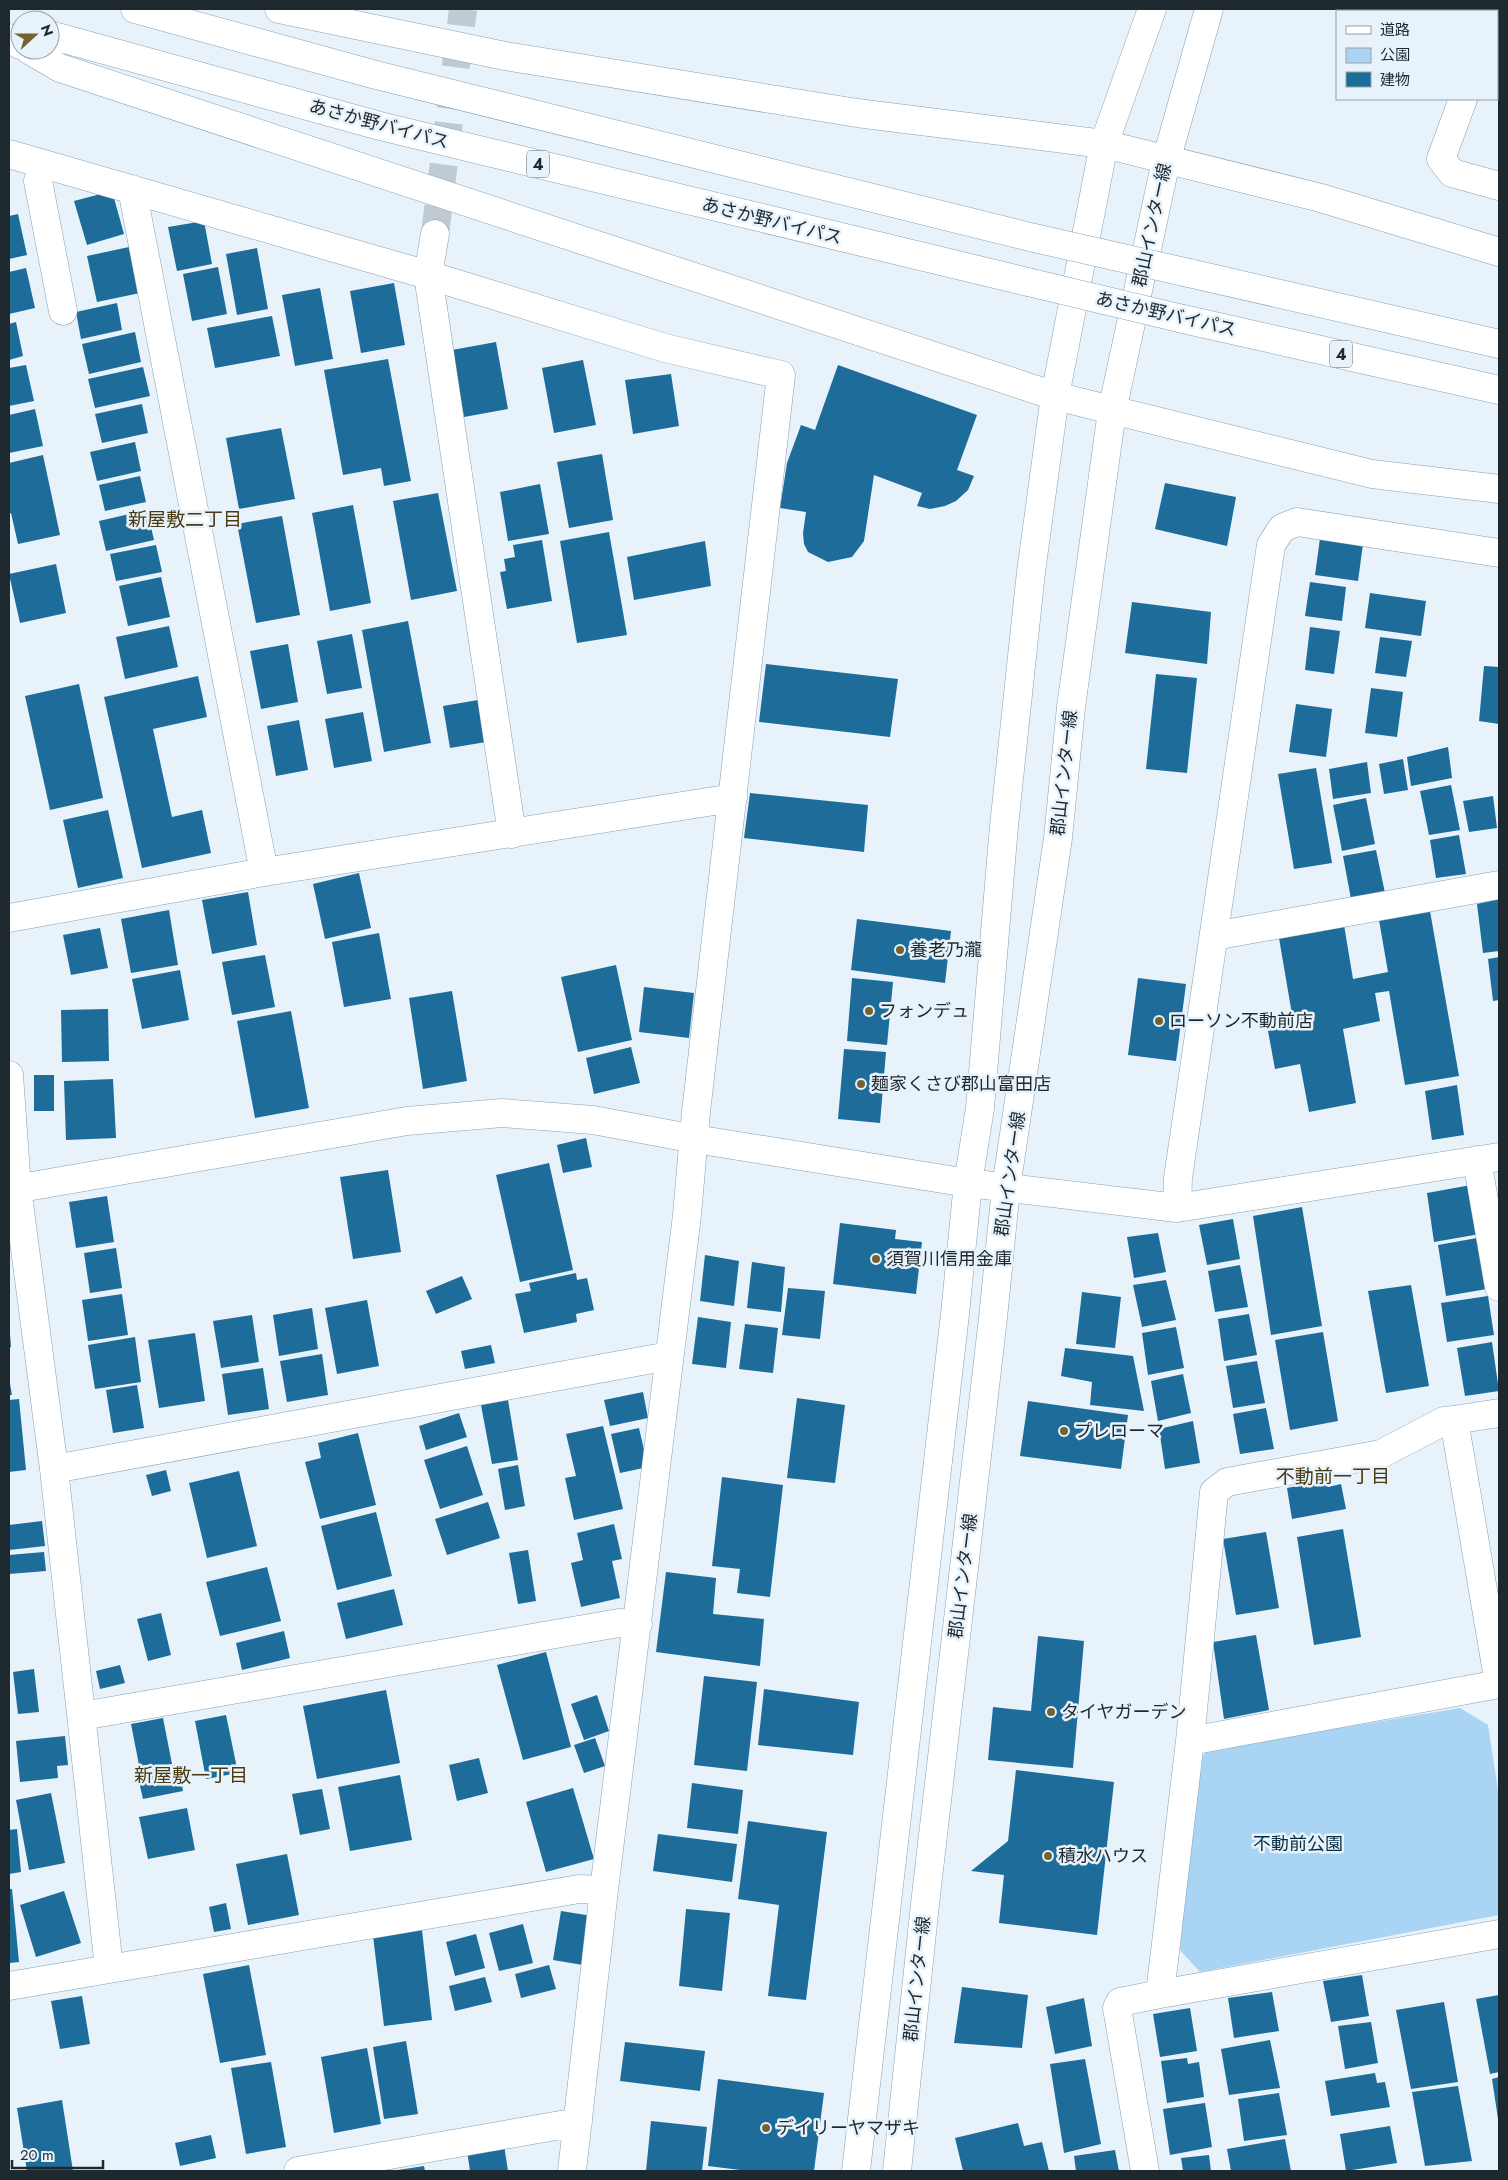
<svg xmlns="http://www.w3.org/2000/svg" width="1508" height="2180" viewBox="0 0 1508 2180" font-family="Jost,'Noto Sans JP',sans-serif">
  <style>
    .green { fill: #aad4f3 }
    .building { fill: #1e6c9a }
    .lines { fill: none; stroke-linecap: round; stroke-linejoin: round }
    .minor-tunnel { stroke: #bfcad2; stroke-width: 28; stroke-dasharray: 28 14; stroke-linecap: butt }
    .minor-casing { stroke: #87a1b4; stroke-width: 29 }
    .highway-casing { stroke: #87a1b4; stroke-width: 29 }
    .minor { stroke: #fff; stroke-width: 28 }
    .highway { stroke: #fff; stroke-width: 28 }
    .highway-bridge-casing { stroke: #87a1b4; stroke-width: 29; stroke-linecap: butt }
    .highway-bridge { stroke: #fff; stroke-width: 28 }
    .poi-dot { fill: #746331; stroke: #e7f2fb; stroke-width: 2 }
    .labels { text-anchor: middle; stroke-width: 5; stroke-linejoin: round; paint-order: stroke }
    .shield { fill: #e7f2fb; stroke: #5a656c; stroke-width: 1 }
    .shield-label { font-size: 16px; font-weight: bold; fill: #1d282f }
    .street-label { font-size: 18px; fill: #1d282f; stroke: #e7f2fb }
    .poi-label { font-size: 18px; fill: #1d282f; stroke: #e7f2fb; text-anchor: start }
    .park-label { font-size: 18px; fill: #022d46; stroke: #e7f2fb }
    .neighbourhood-label { font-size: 19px; fill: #483a11; stroke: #e7f2fb }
  </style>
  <rect width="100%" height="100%" fill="#e7f2fb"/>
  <path class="green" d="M1460,1708L1488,1725L1499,1797V1915L1200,1972L1180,1950L1197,1764L1207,1750Z"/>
  <path class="building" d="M112,191L124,234L87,245L74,201Z
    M18,214L27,255L9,259V216Z
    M204,221L212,264L177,271L168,227Z
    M129,247L140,293L97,302L87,256Z
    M257,248L268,309L237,315L226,254Z
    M218,267L227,314L192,321L183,274Z
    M26,268L35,308L9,314V272Z
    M394,283L405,345L361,353L350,291Z
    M320,288L333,359L295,366L282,295Z
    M117,303L122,330L81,339L76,312Z
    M272,316L280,356L215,368L207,328Z
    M16,322L23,356L9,360V324Z
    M135,332L141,362L89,374L82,344Z
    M496,342L508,409L464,417L452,350Z
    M388,359L411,481L384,486L381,468L343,475L324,370Z
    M583,360L596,425L554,433L542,368Z
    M26,365L34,401L9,406V368Z
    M838,365L977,415L957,470L974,476L968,490L956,501L945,506L930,509L917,506L922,493L874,475L864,541L852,557L828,562L808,552L804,544L803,533L806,512L780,508L787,463L801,425L815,430Z
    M143,367L150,396L95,408L88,379Z
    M671,374L679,426L633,434L625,380Z
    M142,404L148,433L102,443L95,414Z
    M35,409L43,446L9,453V415Z
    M281,428L295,499L239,509L226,438Z
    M135,442L141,471L97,481L90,452Z
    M602,454L613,520L569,528L557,462Z
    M43,455L60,535L18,544L11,513L9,514V463Z
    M140,476L146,502L105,511L99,485Z
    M1165,483L1236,497L1227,546L1155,529Z
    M540,484L549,534L508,541L500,492Z
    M438,493L457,591L411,600L393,501Z
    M353,505L371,603L330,611L312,513Z
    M147,510L154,540L106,551L99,521Z
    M282,516L300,615L256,623L237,524Z
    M609,532L627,635L577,643L560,541Z
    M1320,538L1363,544L1358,581L1315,575Z
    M542,540L552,601L507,609L500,572L506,571L504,559L515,557L513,545Z
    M705,541L711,586L634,600L627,557Z
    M156,545L162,572L116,581L110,554Z
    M56,564L66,613L20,623L9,574Z
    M161,577L170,617L128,626L119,586Z
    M1310,582L1346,587L1342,621L1305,616Z
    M1370,593L1426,601L1421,636L1365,628Z
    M1132,602L1211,612L1207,664L1125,653Z
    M408,621L431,743L384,752L362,630Z
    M169,626L178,667L125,679L116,637Z
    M1310,627L1340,631L1334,674L1305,670Z
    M352,634L362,688L327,694L317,641Z
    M1380,637L1412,641L1406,677L1375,673Z
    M288,644L298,702L261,709L250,651Z
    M766,664L898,679L890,737L759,722Z
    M1484,666L1499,667V724L1479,721Z
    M1156,674L1197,678L1187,773L1146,769Z
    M198,676L207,717L153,729L172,817L202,810L211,853L142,868L104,697Z
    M79,684L103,798L50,810L25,696Z
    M1371,688L1403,692L1397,737L1365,733Z
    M478,700L486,742L450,748L443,706Z
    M1296,704L1332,709L1326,757L1289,752Z
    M363,712L372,761L334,768L325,719Z
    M299,720L308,770L276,776L267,726Z
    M1448,747L1452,778L1411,786L1407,757Z
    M1403,759L1408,790L1384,794L1379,764Z
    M1367,762L1371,793L1333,799L1329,769Z
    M1316,768L1332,863L1294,869L1278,774Z
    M1451,785L1460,830L1429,835L1420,791Z
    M750,793L868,805L864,852L744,838Z
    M1493,796L1497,828L1469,832L1463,801Z
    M1366,798L1375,844L1342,851L1333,805Z
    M108,810L123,878L78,888L63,820Z
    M1459,835L1466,874L1436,878L1430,840Z
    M1376,850L1385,893L1351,899L1343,856Z
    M359,873L371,928L325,939L313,884Z
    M248,892L257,945L212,954L202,900Z
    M1499,899V951L1483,953L1477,904Z
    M169,910L178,965L131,973L121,919Z
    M1430,911L1459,1076L1405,1085L1389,991L1375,993L1380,1021L1343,1029L1356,1103L1309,1112L1300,1064L1275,1069L1268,1031L1294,1026L1279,938L1344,925L1353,979L1388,972L1379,920Z
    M857,919L951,931L945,983L851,970Z
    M100,928L108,968L71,975L63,935Z
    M379,933L391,999L344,1007L332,942Z
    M265,955L275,1007L232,1015L222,962Z
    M1499,957V1000L1493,1001L1488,959Z
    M616,965L632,1040L578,1052L561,977Z
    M180,970L189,1020L142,1029L132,979Z
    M852,978L893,982L887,1045L847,1041Z
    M1138,978L1186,984L1176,1061L1128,1055Z
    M644,987L694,993L689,1038L639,1032Z
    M452,991L467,1081L423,1089L409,998Z
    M108,1009L109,1061L62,1062L61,1010Z
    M291,1011L309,1108L255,1118L237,1021Z
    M631,1047L640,1083L594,1094L586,1058Z
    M844,1049L886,1052L880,1123L838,1119Z
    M34,1075H54V1111H34Z
    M113,1079L116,1138L66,1140L64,1081Z
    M1457,1085L1464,1135L1432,1140L1425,1091Z
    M586,1138L592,1167L563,1173L557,1145Z
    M549,1163L573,1270L520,1282L496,1175Z
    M388,1170L401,1252L353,1259L340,1177Z
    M1471,1185L1480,1234L1434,1242L1427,1193Z
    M107,1196L114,1242L76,1248L69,1202Z
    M1302,1207L1322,1326L1271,1335L1253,1216Z
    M1233,1219L1240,1259L1207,1265L1199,1225Z
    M840,1223L896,1230L895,1239L922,1242L916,1294L833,1284Z
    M1158,1233L1166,1272L1134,1278L1127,1237Z
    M1477,1238L1487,1289L1446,1296L1438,1245Z
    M116,1248L122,1288L90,1293L84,1253Z
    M705,1255L739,1261L734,1306L700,1301Z
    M752,1262L785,1267L781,1312L747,1308Z
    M1240,1265L1248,1307L1215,1312L1208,1271Z
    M576,1273L577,1280L587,1278L594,1310L576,1314L577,1322L524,1333L515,1294L531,1291L529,1283Z
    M462,1276L472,1299L436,1314L426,1291Z
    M1166,1280L1176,1320L1142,1327L1133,1285Z
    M1411,1285L1429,1386L1386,1393L1368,1291Z
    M788,1288L825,1291L820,1339L782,1335Z
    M1082,1292L1121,1297L1115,1348L1076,1344Z
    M122,1294L128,1335L88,1341L82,1300Z
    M1488,1296L1494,1335L1447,1342L1441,1303Z
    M367,1300L379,1366L337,1374L325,1308Z
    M312,1308L318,1349L279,1356L273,1315Z
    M1249,1314L1257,1355L1224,1361L1218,1319Z
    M252,1315L259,1362L221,1368L213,1321Z
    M698,1317L731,1322L726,1368L692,1364Z
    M745,1324L778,1328L773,1373L739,1369Z
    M1176,1327L1184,1368L1148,1375L1142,1333Z
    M1323,1332L1338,1421L1290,1430L1275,1340Z
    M195,1333L205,1401L159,1408L148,1340Z
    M9,1334H10L11,1347L9,1348Z
    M135,1337L141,1382L95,1389L88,1345Z
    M1492,1342L1499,1391L1465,1396L1457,1348Z
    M491,1345L495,1363L465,1369L461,1351Z
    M1065,1348L1133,1356L1144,1411L1090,1405L1092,1382L1061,1376Z
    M322,1354L328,1395L287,1402L280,1361Z
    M1257,1361L1265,1403L1233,1408L1226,1366Z
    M263,1368L269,1409L228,1415L222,1374Z
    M1183,1374L1191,1413L1158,1421L1151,1381Z
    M9,1378L12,1395H9Z
    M137,1385L144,1428L113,1433L106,1390Z
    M643,1392L648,1418L610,1426L604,1400Z
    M797,1398L845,1405L835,1483L787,1478Z
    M19,1399L26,1470L9,1472V1400Z
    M508,1400L518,1460L492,1464L481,1405Z
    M1028,1401L1128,1415L1121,1469L1020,1456Z
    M1266,1408L1274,1449L1240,1454L1233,1414Z
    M459,1413L467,1437L426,1450L419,1426Z
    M1193,1421L1200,1463L1165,1469L1159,1429Z
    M603,1426L623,1509L574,1520L565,1478L576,1476L566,1434Z
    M639,1428L648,1467L620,1473L611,1434Z
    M358,1433L376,1505L320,1519L305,1462L321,1458L318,1443Z
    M467,1446L483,1495L440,1509L424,1460Z
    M518,1465L525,1506L505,1510L498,1469Z
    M166,1470L171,1491L152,1496L146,1475Z
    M239,1471L257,1546L207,1558L189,1483Z
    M722,1477L783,1485L770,1597L737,1593L740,1569L712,1566Z
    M1326,1480L1328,1487L1341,1484L1346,1509L1292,1519L1287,1488Z
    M488,1502L500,1538L447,1555L435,1519Z
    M376,1512L392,1576L337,1590L321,1526Z
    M42,1521L45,1546L9,1550V1525Z
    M614,1524L622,1559L612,1561L620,1598L581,1607L571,1563L583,1560L577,1533Z
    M1343,1529L1361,1637L1314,1645L1297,1537Z
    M1266,1532L1279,1608L1236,1615L1223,1539Z
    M528,1550L536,1601L518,1604L509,1553Z
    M44,1552L46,1571L9,1574V1555Z
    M267,1567L281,1621L220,1636L206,1582Z
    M666,1572L716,1578L713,1614L764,1619L760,1666L656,1652Z
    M394,1589L403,1625L346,1639L337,1603Z
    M161,1613L171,1655L148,1661L137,1619Z
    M284,1631L290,1658L242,1670L236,1643Z
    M1256,1635L1269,1710L1224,1719L1213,1642Z
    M1038,1636L1084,1641L1073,1768L988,1760L993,1707L1031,1711Z
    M546,1652L571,1747L523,1760L497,1665Z
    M120,1665L125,1683L100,1689L96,1671Z
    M34,1669L39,1712L18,1714L13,1672Z
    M704,1676L757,1682L747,1771L694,1765Z
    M764,1689L859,1702L853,1755L758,1745Z
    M386,1690L400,1763L317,1779L303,1706Z
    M597,1695L609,1731L584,1740L571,1704Z
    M226,1715L238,1773L206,1779L195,1721Z
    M163,1718L172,1764L140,1770L131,1724Z
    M65,1736L68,1765L57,1766L58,1778L20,1782L16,1741Z
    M595,1738L605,1766L584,1773L574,1745Z
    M479,1758L488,1793L457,1801L449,1765Z
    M179,1764L183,1791L143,1799L137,1773Z
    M1016,1770L1114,1782L1097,1935L999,1923L1004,1875L971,1871L1008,1841Z
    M400,1775L412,1840L350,1851L338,1787Z
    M692,1783L743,1790L738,1834L687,1828Z
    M573,1788L594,1859L546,1872L526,1802Z
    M322,1789L330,1829L300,1835L292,1794Z
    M51,1793L65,1863L29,1870L16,1800Z
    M187,1808L195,1850L148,1859L139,1817Z
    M748,1821L827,1832L806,2000L768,1996L779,1905L738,1899Z
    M17,1829L21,1872L9,1874V1830Z
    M658,1834L737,1844L732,1882L653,1871Z
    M287,1854L299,1915L248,1925L236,1864Z
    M9,1889H12L19,1962L9,1963Z
    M64,1891L81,1943L36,1957L20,1905Z
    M226,1903L231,1929L214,1932L209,1907Z
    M686,1909L730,1913L722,1991L679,1986Z
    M561,1911L592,1916L583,1965L553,1960Z
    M523,1924L533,1963L499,1971L489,1933Z
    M422,1930L432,2020L384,2026L373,1936Z
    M476,1934L485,1968L455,1976L446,1942Z
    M249,1965L266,2055L220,2063L203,1974Z
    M549,1965L556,1989L521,1998L515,1974Z
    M1362,1975L1369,2016L1331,2022L1323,1981Z
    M485,1977L492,2002L455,2011L449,1986Z
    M962,1987L1028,1995L1022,2048L954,2043Z
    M1272,1992L1279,2031L1234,2038L1228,1998Z
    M1499,1995V2072L1490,2074L1476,1999Z
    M82,1996L90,2044L60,2049L51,2001Z
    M1084,1998L1092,2046L1055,2054L1046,2007Z
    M1444,2002L1458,2082L1411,2089L1396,2010Z
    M1190,2008L1197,2051L1160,2057L1153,2014Z
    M1371,2022L1378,2063L1345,2069L1338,2026Z
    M1270,2040L1280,2088L1229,2095L1221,2049Z
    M406,2041L418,2114L384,2119L373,2047Z
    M625,2042L705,2051L700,2091L620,2081Z
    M367,2048L381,2124L334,2133L321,2057Z
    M1187,2058L1188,2064L1199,2062L1204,2097L1167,2103L1161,2061Z
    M1085,2059L1101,2144L1064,2153L1050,2064Z
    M271,2062L286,2147L246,2154L231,2068Z
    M1375,2073L1377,2083L1385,2082L1390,2107L1331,2116L1325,2081Z
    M1499,2077V2119H1498L1492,2079Z
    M718,2079L824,2093L814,2171H748L708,2166Z
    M1458,2086L1472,2161L1425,2166L1412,2092Z
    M1279,2093L1287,2135L1244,2141L1238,2099Z
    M62,2100L73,2171H27L17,2108Z
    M1205,2103L1212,2147L1170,2155L1163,2109Z
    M651,2121L707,2127L702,2171H646Z
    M1018,2123L1024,2146L1042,2142L1049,2171H963L955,2138Z
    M1390,2126L1397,2163L1346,2171L1340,2134Z
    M211,2135L216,2158L180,2166L175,2143Z
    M1285,2139L1291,2171H1231L1227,2149Z
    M504,2145L508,2171H470L467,2151Z
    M1115,2150L1119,2171H1076L1074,2156Z
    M1209,2155L1211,2171H1183L1181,2158Z
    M424,2166L425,2171H398V2170Z"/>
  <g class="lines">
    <path class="minor-tunnel" d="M435,234L463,9"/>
    <defs>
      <path id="minor" d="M1494,11L1495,9
        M1463,99L1441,159L1452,173L1499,186
        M9,154L428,275L665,348L781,375L696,1112L687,1215L604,1890L572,2171
        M43,164L38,181L63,311
        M132,189L264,872
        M435,234L428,275L512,834
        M9,918L264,872L733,798
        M1214,936L1499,885
        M9,1075L17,1188L54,1469L109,1968
        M1477,1160L1499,1287
        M9,1190L407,1121L502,1113L593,1120L695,1139L968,1183L1177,1208L1499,1157
        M1177,1208L1178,1178L1271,545L1282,528L1297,522L1499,553
        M1499,1413L1454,1420L1499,1684
        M54,1469L669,1356
        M82,1716L619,1623L638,1624
        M1190,1741L1499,1684
        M9,1986L579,1889L604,1890
        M1160,1994L1190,1741L1214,1492L1227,1482L1381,1454L1444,1421L1454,1420
        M298,2171L578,2122
        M856,2171L955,1314L968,1183L980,1108L1004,826L1031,572L1055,396L1104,144L1152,9
        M897,2171L925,1904L993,1318L1006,1188L1058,838L1071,707L1112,411L1166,161L1209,9
        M1145,2171L1117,2008L1120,2002L1160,1994L1499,1934"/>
      <path id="highway" d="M135,9L376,75L1034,238
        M279,9L505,56L857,113L1104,144L1321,198L1499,252
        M50,35L380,126L1028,282
        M9,38L20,45
        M29,50L60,68L1055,396L1372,474L1499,489
        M1189,273L1499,344
        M1183,319L1499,390"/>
    </defs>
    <use href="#minor" class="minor-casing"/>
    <use href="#highway" class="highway-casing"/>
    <use href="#minor" class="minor"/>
    <use href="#highway" class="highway"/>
    <defs>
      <path id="highway-bridge" d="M1034,238L1189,273
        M1028,282L1183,319"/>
    </defs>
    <use href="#highway-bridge" class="highway-bridge-casing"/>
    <use href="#highway-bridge" class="highway-bridge"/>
  </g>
  <g class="poi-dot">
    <circle cx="900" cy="950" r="5"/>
    <circle cx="869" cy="1011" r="5"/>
    <circle cx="1159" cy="1021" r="5"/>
    <circle cx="861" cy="1084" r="5"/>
    <circle cx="876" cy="1259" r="5"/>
    <circle cx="1064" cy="1431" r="5"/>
    <circle cx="1051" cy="1712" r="5"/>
    <circle cx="1048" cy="1856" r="5"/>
    <circle cx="766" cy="2128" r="5"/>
  </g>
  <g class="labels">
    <g class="shield">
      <rect x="527" y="150.5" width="22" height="27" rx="4"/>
      <rect x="1330" y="340.5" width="22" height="27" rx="4"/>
    </g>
    <g class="shield-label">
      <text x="538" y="170">4</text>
      <text x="1341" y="360">4</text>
    </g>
    <g class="street-label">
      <text transform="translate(379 124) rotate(15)" y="6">あさか野バイパス</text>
      <text transform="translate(772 221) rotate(14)" y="6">あさか野バイパス</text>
      <text transform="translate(1152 225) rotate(-78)" y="6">郡山インター線</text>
      <text transform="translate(1166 314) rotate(13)" y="6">あさか野バイパス</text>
      <text transform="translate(1064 773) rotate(-84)" y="6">郡山インター線</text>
      <text transform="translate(1010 1174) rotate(-82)" y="6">郡山インター線</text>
      <text transform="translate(963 1576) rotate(-83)" y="6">郡山インター線</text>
      <text transform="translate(917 1979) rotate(-84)" y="6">郡山インター線</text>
    </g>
    <g class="poi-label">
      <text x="910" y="956">養老乃瀧</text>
      <text x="879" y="1017">フォンデュ</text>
      <text x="1169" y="1027">ローソン不動前店</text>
      <text x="871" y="1090">麺家くさび郡山富田店</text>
      <text x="886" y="1265">須賀川信用金庫</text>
      <text x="1074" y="1437">プレローマ</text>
      <text x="1061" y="1718">タイヤガーデン</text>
      <text x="1058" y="1862">積水ハウス</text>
      <text x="776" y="2134">デイリーヤマザキ</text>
    </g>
    <g class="park-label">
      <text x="1298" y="1850">不動前公園</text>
    </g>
    <g class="neighbourhood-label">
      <text x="185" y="526">新屋敷二丁目</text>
      <text x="1333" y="1483">不動前一丁目</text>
      <text x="191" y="1782">新屋敷一丁目</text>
    </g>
  </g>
  <rect width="1508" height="2180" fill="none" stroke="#1d282f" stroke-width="20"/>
  <rect x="1336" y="10" width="162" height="90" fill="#e7f2fb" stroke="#96a1a9"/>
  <rect x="1346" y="26" width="25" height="8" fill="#ffffff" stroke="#96a1a9"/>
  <text x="1380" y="35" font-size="15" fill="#1d282f">道路</text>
  <rect x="1346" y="48" width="25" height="15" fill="#aad4f3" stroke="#96a1a9"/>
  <text x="1380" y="60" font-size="15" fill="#1d282f">公園</text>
  <rect x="1346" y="72" width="25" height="15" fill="#1e6c9a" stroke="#96a1a9"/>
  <text x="1380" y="85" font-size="15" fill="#1d282f">建物</text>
  <g transform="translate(35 35) rotate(69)"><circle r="24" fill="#e7f2fb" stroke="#96a1a9"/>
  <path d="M0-4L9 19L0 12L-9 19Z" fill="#746331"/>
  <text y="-8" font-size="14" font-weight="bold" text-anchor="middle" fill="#1d282f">N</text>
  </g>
  <path d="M12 2160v8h91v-8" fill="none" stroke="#1d282f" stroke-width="2.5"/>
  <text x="20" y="2160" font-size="15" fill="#1d282f" stroke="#e7f2fb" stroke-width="4" paint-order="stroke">20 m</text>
</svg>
